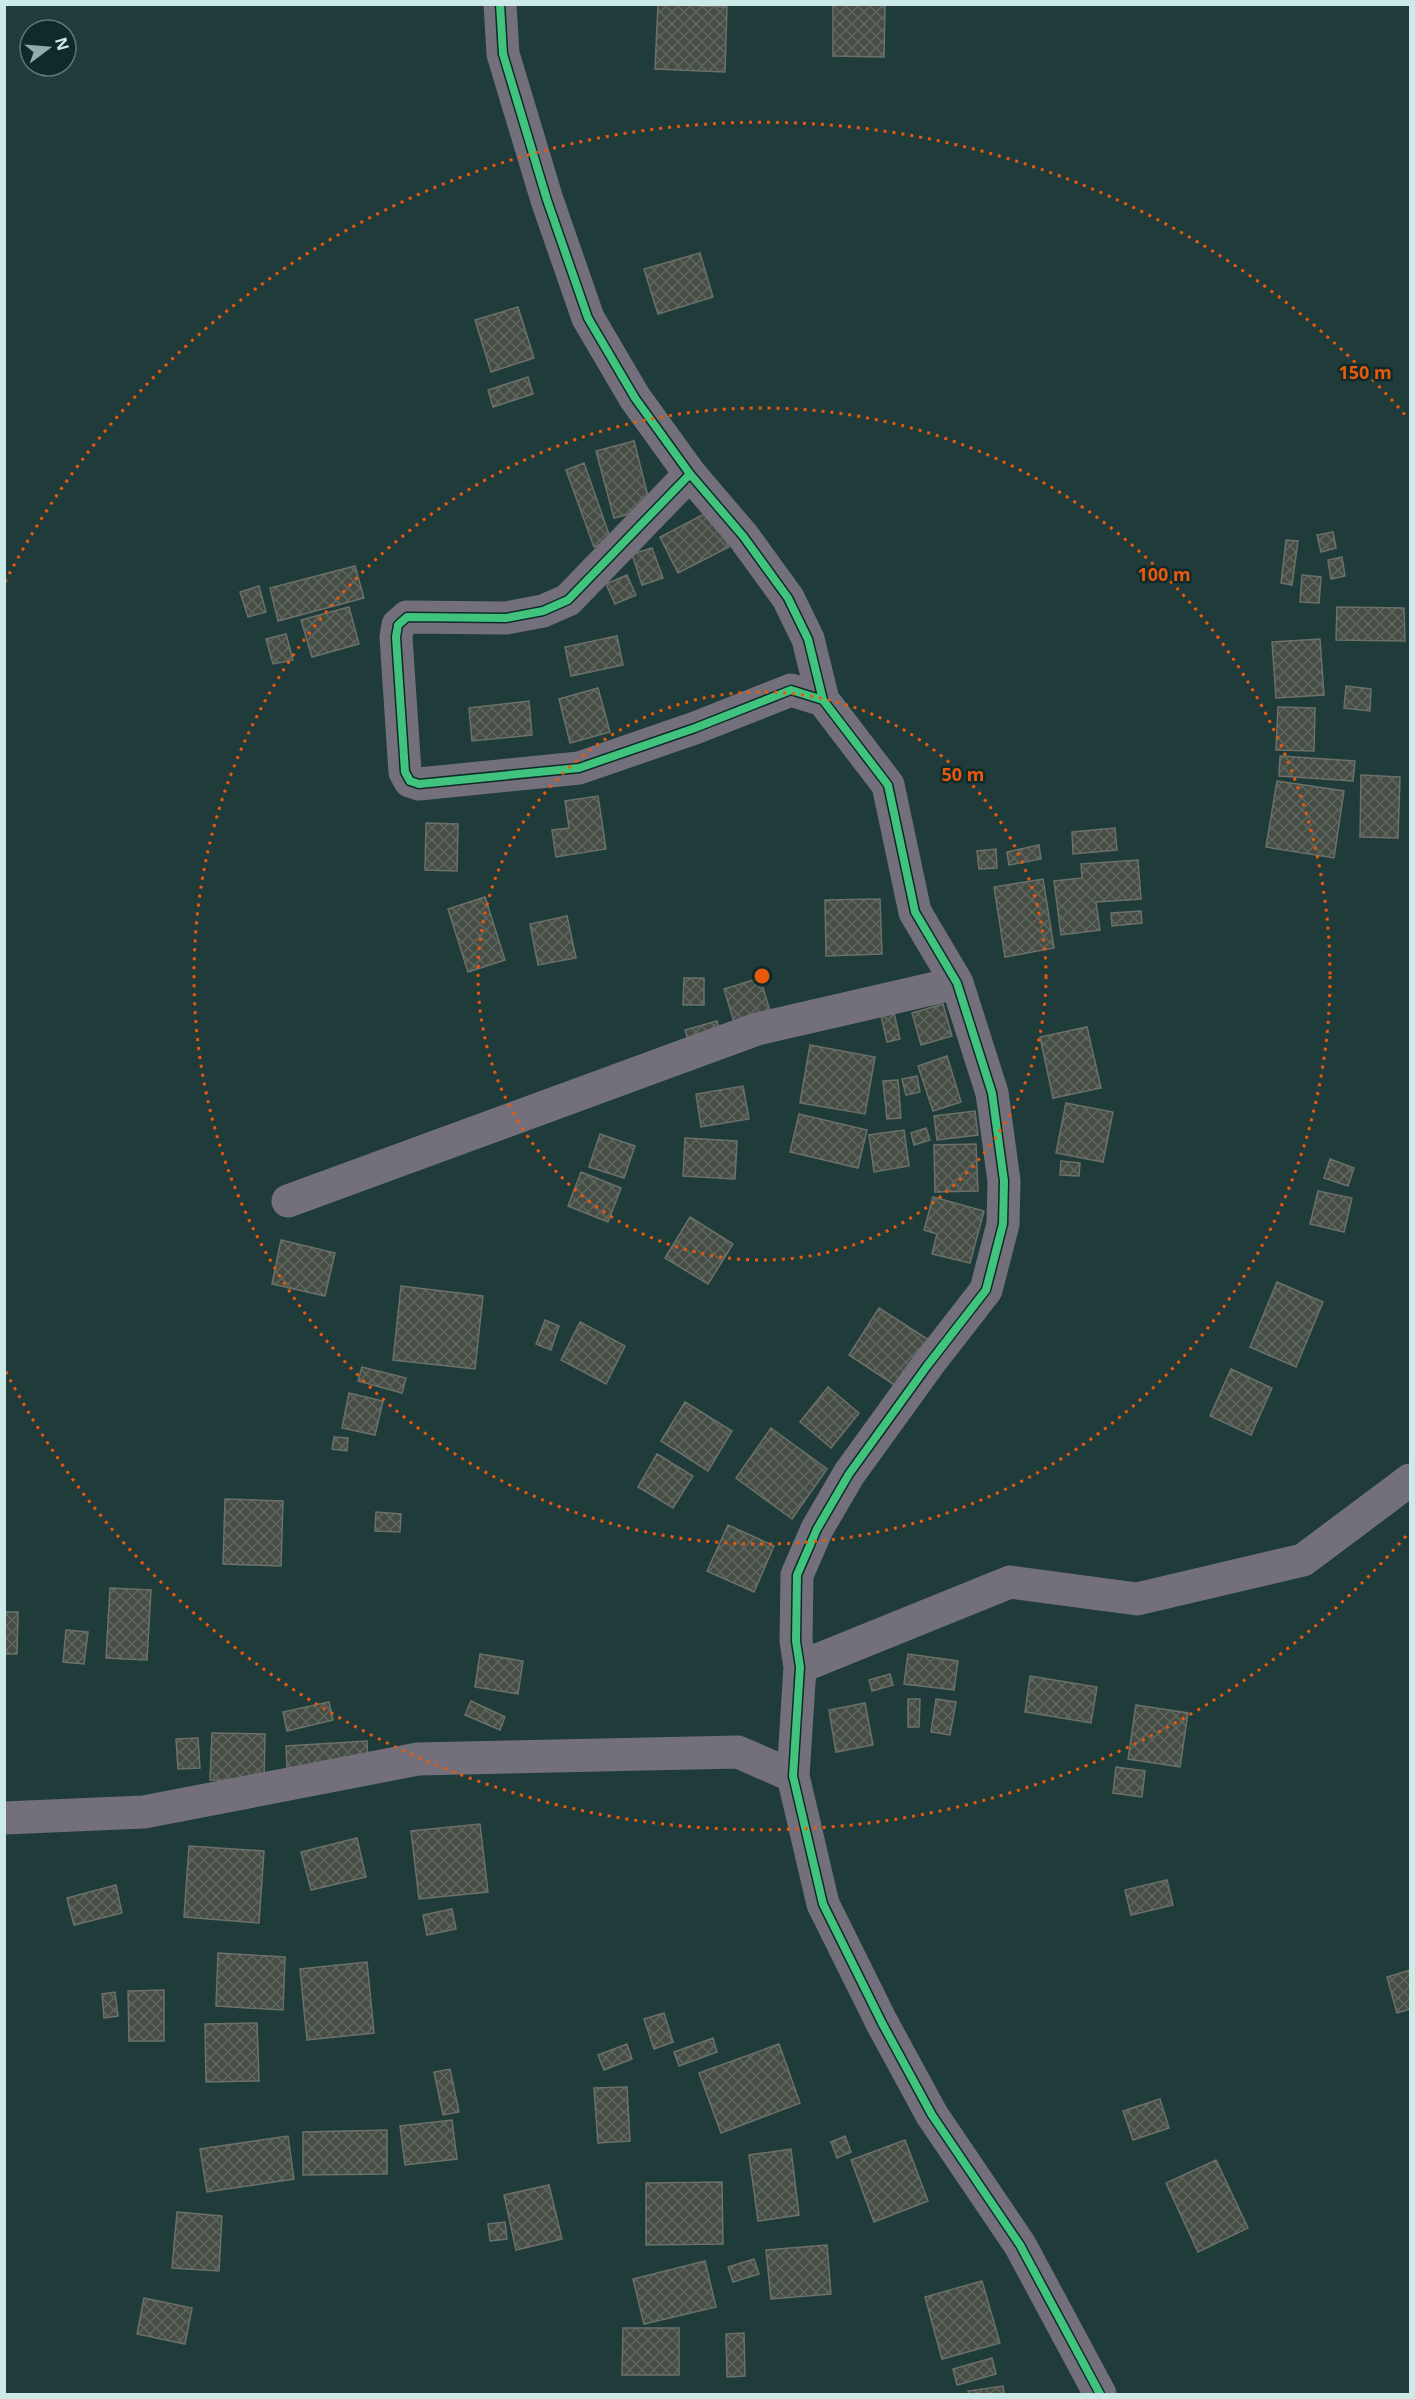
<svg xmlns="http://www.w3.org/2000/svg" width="1415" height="2399" viewBox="0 0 1415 2399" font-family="'Noto Sans',sans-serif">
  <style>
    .building { fill: url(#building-cross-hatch); stroke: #6b7169; stroke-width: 1.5 }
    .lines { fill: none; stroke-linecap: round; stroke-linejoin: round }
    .minor { stroke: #73707c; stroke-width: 33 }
    .cycleway-casing { stroke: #0f2a29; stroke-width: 11 }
    .cycleway { stroke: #40c37c; stroke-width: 8 }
    .ring { fill: none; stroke: #e8590c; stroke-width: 3; stroke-dasharray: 3 6 }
    .centre { fill: #e8590c; stroke: #0f2a29; stroke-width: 3 }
    .ring-label { font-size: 18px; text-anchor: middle; font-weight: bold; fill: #e8590c; stroke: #0f2a29; stroke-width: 5; stroke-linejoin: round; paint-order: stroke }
  </style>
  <defs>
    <pattern id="building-cross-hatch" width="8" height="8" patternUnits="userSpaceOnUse" patternTransform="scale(1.5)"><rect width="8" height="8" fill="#464d45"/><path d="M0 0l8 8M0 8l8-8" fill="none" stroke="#5f6760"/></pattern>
  </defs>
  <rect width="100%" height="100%" fill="#203c3a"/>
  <path class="building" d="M658,4L727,7L725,72L655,69Z
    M833,4H885L884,57L833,56Z
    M700,253L713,297L658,314L644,269Z
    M518,307L534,358L491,372L475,320Z
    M528,377L533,394L493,407L488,390Z
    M634,441L651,508L614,518L596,451Z
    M584,463L611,540L594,547L566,470Z
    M710,511L729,547L678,573L660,537Z
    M1333,532L1336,548L1321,552L1317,535Z
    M1286,540L1298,541L1292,585L1281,583Z
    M652,548L663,578L642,585L632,554Z
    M1342,557L1345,576L1331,579L1328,560Z
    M355,566L364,598L278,621L270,588Z
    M627,575L636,595L615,604L606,584Z
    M1302,575L1321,577L1319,603L1300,602Z
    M259,586L266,612L248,617L240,592Z
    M349,607L359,644L312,657L301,620Z
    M1337,607L1404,608L1405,641L1336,640Z
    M286,634L293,660L273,664L266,639Z
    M617,636L623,665L571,676L565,647Z
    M1320,639L1324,695L1276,698L1272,642Z
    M1346,686L1371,689L1370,711L1344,708Z
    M598,688L610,732L570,743L559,699Z
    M529,701L532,735L472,741L469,708Z
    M1278,707L1315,708L1314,751L1276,750Z
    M1280,756L1355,761L1353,781L1279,776Z
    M1361,775L1400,777L1398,838L1360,837Z
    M1277,781L1344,791L1334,858L1266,847Z
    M598,796L606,849L556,857L552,830L569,828L565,801Z
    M426,823L458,824L457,871L425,870Z
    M1115,828L1117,850L1073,854L1072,832Z
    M1039,845L1041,859L1009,865L1007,852Z
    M996,849L997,868L979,869L977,851Z
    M1138,860L1141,899L1096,902L1100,930L1061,935L1054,881L1082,878L1081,864Z
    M1043,879L1054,948L1005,957L994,887Z
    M485,897L505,960L468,972L448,909Z
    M880,899L882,954L826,956L825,900Z
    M1141,911L1142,923L1112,926L1111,913Z
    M567,916L576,958L538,965L530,924Z
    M684,978H704V1005H683Z
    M760,978L770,1011L734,1022L724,989Z
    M943,1004L952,1036L921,1045L912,1013Z
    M894,1013L900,1039L887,1042L881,1016Z
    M717,1021L720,1034L689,1043L685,1030Z
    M1087,1027L1101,1088L1053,1098L1040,1037Z
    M810,1045L875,1057L865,1114L800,1103Z
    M947,1056L961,1102L933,1111L918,1066Z
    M917,1076L920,1092L906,1095L902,1079Z
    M898,1080L901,1118L887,1119L883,1081Z
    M743,1086L749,1119L701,1127L696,1094Z
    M1066,1103L1113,1112L1103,1162L1056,1153Z
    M975,1111L978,1135L937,1140L934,1116Z
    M799,1114L867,1130L858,1168L790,1152Z
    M926,1128L930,1140L914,1145L911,1133Z
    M904,1130L909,1166L874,1172L869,1135Z
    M600,1134L635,1146L624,1178L589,1167Z
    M685,1138L737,1141L735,1179L683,1176Z
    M976,1144L978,1191L935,1192L934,1145Z
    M1330,1159L1354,1168L1348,1186L1324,1178Z
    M1061,1161L1080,1163L1079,1176L1060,1175Z
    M581,1172L621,1188L608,1222L568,1206Z
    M1318,1191L1352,1198L1344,1232L1310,1224Z
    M933,1197L984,1211L970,1263L932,1254L937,1234L924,1230Z
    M690,1217L733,1244L708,1284L665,1258Z
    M281,1240L335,1253L325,1296L272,1284Z
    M1277,1282L1323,1302L1296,1367L1250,1347Z
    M401,1286L483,1296L475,1369L393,1360Z
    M879,1308L932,1342L902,1390L849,1355Z
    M545,1320L559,1326L551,1350L536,1344Z
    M580,1322L625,1346L606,1384L561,1360Z
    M362,1367L406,1378L402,1393L358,1381Z
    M1231,1369L1272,1388L1251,1435L1210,1416Z
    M828,1387L859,1413L831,1448L800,1422Z
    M349,1393L383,1401L375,1435L342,1428Z
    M685,1402L732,1431L708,1471L661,1441Z
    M771,1428L827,1469L792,1519L736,1478Z
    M334,1437L348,1438L347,1451L332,1449Z
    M657,1454L693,1476L673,1508L638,1487Z
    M225,1499L283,1501L281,1566L223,1564Z
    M376,1512L401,1514L400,1532L375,1531Z
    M728,1525L774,1546L754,1592L707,1571Z
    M110,1588L151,1590L147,1660L106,1658Z
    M4,1612H18L17,1654H4Z
    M66,1630L88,1632L84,1664L63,1662Z
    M480,1654L523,1661L518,1694L475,1687Z
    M908,1654L958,1661L954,1690L904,1684Z
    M890,1674L893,1685L872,1691L869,1680Z
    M1030,1676L1097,1687L1091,1723L1025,1712Z
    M908,1699H920L919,1727H908Z
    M936,1699L956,1702L950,1735L931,1732Z
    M471,1701L505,1717L500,1730L465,1715Z
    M329,1702L333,1720L287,1731L283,1712Z
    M865,1703L873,1745L836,1752L829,1710Z
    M1136,1705L1188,1713L1180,1767L1128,1759Z
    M212,1733L265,1734L264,1781L210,1780Z
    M198,1738L200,1768L178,1769L176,1739Z
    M367,1741L368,1764L287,1768L286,1746Z
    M1116,1767L1145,1771L1142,1797L1113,1793Z
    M480,1824L488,1892L419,1899L411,1831Z
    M357,1838L366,1877L311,1890L301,1852Z
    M189,1846L264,1851L259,1923L184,1917Z
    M1167,1880L1173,1905L1131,1915L1125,1890Z
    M116,1885L122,1913L74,1925L67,1898Z
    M452,1909L456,1929L427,1935L423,1915Z
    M218,1953L285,1957L283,2010L216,2006Z
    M367,1962L374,2033L307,2040L300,1969Z
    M1410,1970V2009L1397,2013L1387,1977Z
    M164,1990V2041H129L128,1991Z
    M115,1992L118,2016L104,2018L102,1994Z
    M664,2013L673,2042L654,2049L644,2019Z
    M257,2023L259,2081L206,2082L205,2024Z
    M713,2038L717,2052L679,2066L674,2052Z
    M627,2044L632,2059L604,2070L598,2055Z
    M779,2044L800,2103L721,2133L699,2073Z
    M450,2069L459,2112L443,2115L434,2072Z
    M627,2087L630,2141L598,2143L594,2088Z
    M1160,2099L1169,2128L1133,2140L1123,2111Z
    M452,2120L457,2159L405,2165L400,2126Z
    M387,2130V2174L303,2175V2132Z
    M288,2136L294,2179L207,2192L200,2149Z
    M845,2136L851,2152L837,2158L831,2142Z
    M905,2140L928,2201L874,2222L851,2160Z
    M791,2149L799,2215L758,2221L749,2155Z
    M1216,2160L1248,2228L1198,2252L1166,2183Z
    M722,2182L723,2244L646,2245V2183Z
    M549,2185L562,2239L516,2250L504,2195Z
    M177,2212L222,2216L219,2271L172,2268Z
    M505,2222L507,2239L490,2241L488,2224Z
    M827,2245L831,2294L771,2299L766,2250Z
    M754,2259L759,2274L733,2282L728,2267Z
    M705,2261L716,2307L644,2324L633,2279Z
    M982,2281L1000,2343L942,2359L925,2297Z
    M144,2298L192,2308L185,2344L137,2334Z
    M623,2328H679V2375H622Z
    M744,2333L745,2376L727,2377L726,2334Z
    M992,2358L996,2374L957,2385L953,2369Z
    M1003,2386L1004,2394H969L968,2391Z"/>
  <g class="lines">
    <path class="minor" d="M500,4L503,54L547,200L588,318L635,398L690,474L743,536L788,598L808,639L823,700L888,785L915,912L957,983L992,1093L1004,1181L1003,1224L986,1290L927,1366L849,1474L817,1529L797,1575L796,1641L800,1667L793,1776L823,1904L882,2023L932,2115L1020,2245L1100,2394
      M690,474L568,600L543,611L506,618L407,617L398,625L396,637L405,772L410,781L419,784L579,768L695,728L791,690L823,700
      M288,1201L757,1029L957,983
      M800,1667L1010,1582L1137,1599L1303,1560L1410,1480
      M4,1818L144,1812L418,1759L738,1752L793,1776"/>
    <defs>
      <path id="cycleway" d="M500,4L503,54L547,200L588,318L635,398L690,474L743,536L788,598L808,639L823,700L888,785L915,912L957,983L992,1093L1004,1181L1003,1224L986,1290L927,1366L849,1474L817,1529L797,1575L796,1641L800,1667L793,1776L823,1904L882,2023L932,2115L1020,2245L1100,2394
        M690,474L568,600L543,611L506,618L407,617L398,625L396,637L405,772L410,781L419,784L579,768L695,728L791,690L823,700"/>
    </defs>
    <use href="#cycleway" class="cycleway-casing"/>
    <use href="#cycleway" class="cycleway"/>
  </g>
  <g class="ring">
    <circle cx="762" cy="976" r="284"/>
    <circle cx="762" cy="976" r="568"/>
    <path d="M1406 1536A853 853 0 0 1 5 1370M5 582A853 853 0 0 1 1406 416"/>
  </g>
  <circle cx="762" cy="976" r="9" class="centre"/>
  <g class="ring-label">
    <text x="1365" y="379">150 m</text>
    <text x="1164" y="581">100 m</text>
    <text x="963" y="781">50 m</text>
  </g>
  <rect width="1415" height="2399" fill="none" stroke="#cbeae8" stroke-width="12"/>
  <g transform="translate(48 48) rotate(74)"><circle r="28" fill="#0f2a29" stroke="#5a7775" stroke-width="1.5"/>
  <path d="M0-4.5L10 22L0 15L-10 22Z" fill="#8fadab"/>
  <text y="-9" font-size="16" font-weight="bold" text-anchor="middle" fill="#cbeae8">N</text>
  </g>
</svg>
